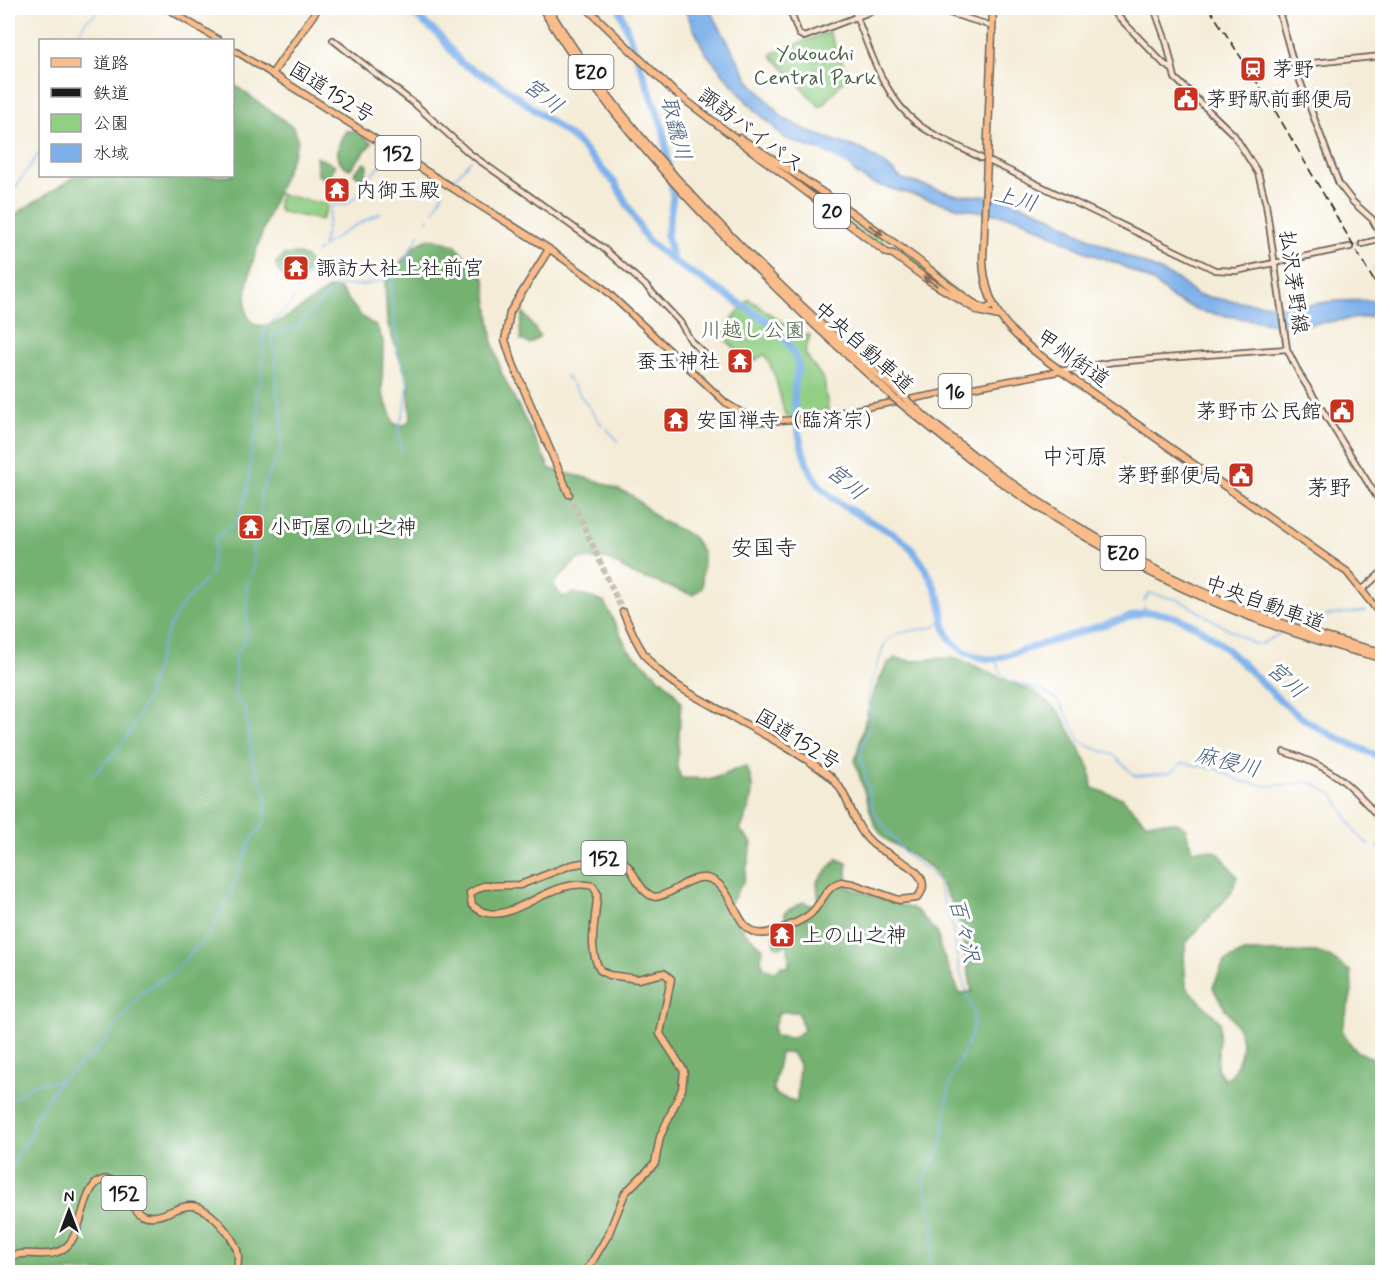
<svg xmlns="http://www.w3.org/2000/svg" width="1390" height="1280" viewBox="0 0 1390 1280" font-family="Mynerve,'Klee One',sans-serif">
  <style>
    .green { fill: #91cf84; stroke: #567650; stroke-width: 1.5 }
    .forest { fill: #74b272; stroke: #486747; stroke-width: 1.5; fill-rule: evenodd }
    .water { fill: #7eb1eb; stroke: #4d6684; stroke-width: 1.5 }
    .lines { fill: none; stroke-linecap: round; stroke-linejoin: round }
    .stream { stroke: #7eb1eb; stroke-width: 1.5 }
    .river { stroke: #7eb1eb; stroke-width: 7 }
    .secondary-tunnel { stroke: #c9c2b2; stroke-width: 4.5; stroke-dasharray: 4.5 2; stroke-linecap: butt }
    .highway-tunnel { stroke: #c9c2b2; stroke-width: 6; stroke-dasharray: 6 3; stroke-linecap: butt }
    .secondary-casing { stroke: #68655d; stroke-width: 8 }
    .primary-casing { stroke: #68655d; stroke-width: 8 }
    .highway-casing { stroke: #68655d; stroke-width: 9 }
    .secondary { stroke: #fde4d0; stroke-width: 4.5 }
    .primary { stroke: #f9bc8a; stroke-width: 5 }
    .highway { stroke: #f9bc8a; stroke-width: 6 }
    .rail { stroke: #1c1c1c; stroke-width: 1.5; stroke-dasharray: 9 4.5; stroke-linecap: butt }
    .highway-bridge-casing { stroke: #68655d; stroke-width: 9; stroke-linecap: butt }
    .highway-bridge { stroke: #f9bc8a; stroke-width: 6 }
    .oneway { fill: #8a6c53 }
    .labels { text-anchor: middle; stroke-width: 6; stroke-linejoin: round; paint-order: stroke }
    .shield { fill: #fff; stroke: #606060; stroke-width: 1.5 }
    .shield-label { font-size: 20px; font-weight: bold; fill: #1c1c1c }
    .park-label { font-size: 21px; fill: #4b6446; stroke: #fff }
    .poi-label { font-size: 21px; fill: #1c1c1c; stroke: #fff; text-anchor: start }
    .street-label { font-size: 21px; fill: #1c1c1c; stroke: #fff }
    .water-label { font-size: 22px; font-style: italic; fill: #485f79; stroke: #fff }
    .neighbourhood-label { font-size: 22px; fill: #1c1c1c; stroke: #fff }
  </style>
  <rect width="100%" height="100%" fill="#fff"/>
  <filter id="ink" filterUnits="userSpaceOnUse"><feTurbulence type="fractalNoise" baseFrequency=".0167" numOctaves="2"/><feDisplacementMap in="SourceGraphic" scale="12" xChannelSelector="R" yChannelSelector="G"/><feConvolveMatrix kernelMatrix="1 2 1 2 8 2 1 2 1" color-interpolation-filters="sRGB"/></filter>
  <filter id="wash" filterUnits="userSpaceOnUse"><feTurbulence type="fractalNoise" baseFrequency=".008" numOctaves="4" result="noise"/><feDisplacementMap in="SourceGraphic" scale="24" xChannelSelector="R" yChannelSelector="G"/><feGaussianBlur stdDeviation="1.35" result="paint"/><feColorMatrix in="noise" values="0 0 0 0 0 0 0 0 0 0 0 0 0 0 0 0 0 1.4 0 .05"/><feComposite in="paint" operator="in"/></filter>
  <g filter="url(#wash)">
    <rect width="100%" height="100%" fill="#f4ecd7"/>
    <path class="green" d="M829,32L848,75L822,106H819L772,56L773,53Z
      M752,149L844,209L887,243L884,248Z
      M279,194L328,205L322,220L281,212L278,207Z
      M898,246L970,303L939,285L895,251Z
      M749,299L800,335H810L805,354L824,380L828,410L791,417L785,415L775,376L765,354L751,363L719,334Z"/>
    <path class="forest" d="M233,84L293,127L298,141C293,160 207,336 267,325C287,321 312,299 330,288L340,289L361,316L377,327L383,341L382,392L394,424L405,425L411,419L408,382L387,322L385,284L389,275L416,245L430,238L455,245L485,279L493,344L502,374L550,469L598,481L631,495L660,520L692,536L703,553L702,588L693,595L635,575L607,559H578L553,584L562,597L575,593L604,602L628,649L671,688L681,702L677,767L681,778L712,779L745,766C759,786 750,811 740,830L752,843L744,880L729,906L745,932L763,948L761,960L764,968L775,971L782,966L789,967L788,944L781,947L775,946L774,934L784,930L785,912L803,902L819,908L817,882L837,859L847,863V887L916,910L938,934L940,948L960,994L972,991L958,915L932,868L884,838L874,823L855,761L872,695L887,664L895,658L911,661L955,657L1038,694L1060,713L1090,768L1092,788L1122,798L1145,822H1174L1185,827L1192,850C1224,847 1219,856 1237,876L1232,892L1186,943L1184,956L1186,987L1220,1022L1217,1068L1224,1079L1231,1076C1258,1030 1228,1024 1213,987L1224,962L1244,952H1316L1328,956L1351,972L1352,992L1342,1029L1346,1038L1356,1051L1382,1062V1272H8V228L17,213L76,176H232ZM779,1012H798L804,1031L791,1038L774,1036V1026ZM780,1053H792L799,1064L797,1102L776,1095L773,1090Z
      M346,131H355L372,143L350,169C333,163 336,144 346,131Z
      M316,157L335,165L327,181L318,175Z
      M364,163L368,165L363,181L354,173Z
      M299,254L307,258C316,284 277,288 276,263L284,255Z
      M523,312L540,336L530,344L521,340L520,329Z"/>
    <path class="water" d="M684,8H709L749,80L783,118L812,133L863,150L885,164L902,179L957,195L998,196L1046,214L1093,240L1177,279L1197,295L1232,301L1294,307L1334,301L1382,300V315L1311,324H1276L1203,312L1175,300L1153,282L1119,264L1088,253L1019,218L960,208L871,183L855,173L843,155L811,148L785,138L748,103L705,52Z"/>
    <g class="lines">
      <path class="stream" d="M75,40L85,22L103,8
        M454,179L471,160
        M367,183L368,178L387,160V151L382,147
        M8,198L40,152
        M434,211L444,191
        M427,222L429,218
        M322,247L347,230L380,213
        M322,248L332,205H346L366,188
        M316,253L319,250
        M1373,269L1382,266
        M394,278L391,290L395,330
        M296,291L309,274L310,261
        M290,304L294,297
        M396,334L397,353L408,381L405,407L398,432L402,451
        M566,376L570,381
        M572,384L602,425
        M260,386L264,356L263,332C270,322 279,316 288,307
        M607,429L618,441
        M210,576L216,538L238,521L248,488L251,449L259,429L256,388
        M1144,601L1149,593L1179,600L1254,644H1261L1283,632
        M1144,606L1145,612
        M1294,624L1304,618L1366,611
        M995,659L1002,675L1009,681L1043,691L1056,699L1065,711L1080,740L1088,746L1114,755L1135,776L1170,773L1183,763L1217,769L1243,782L1269,786L1311,782L1334,795L1356,833L1370,846
        M92,776C108,760 123,746 134,726C164,669 151,628 206,580
        M1378,847L1382,849
        M8,1102L35,1083L59,1081
        M8,1170L31,1135L32,1122L59,1081L96,1052L143,991L173,973L209,934L229,898L251,840L264,823L267,797L252,759L245,707L235,699V654L243,645L247,632V584L254,566L252,550L260,531L261,492L281,448L282,414L277,392L276,355L271,337L280,331L297,329L301,322L338,286L365,285L395,277L420,233
        M930,1272L934,1223L923,1179L941,1148L950,1080L971,1036L974,1014L959,969L952,924L937,882L931,873L905,854L877,817L871,804L860,752L871,724L867,694L885,643L898,633L935,627L944,617"/>
      <path class="river" d="M406,8L439,35L461,63L500,84L575,140L615,183L647,240L673,261L767,321L788,343L799,366C791,387 794,407 798,429C808,485 825,497 874,523C888,531 904,538 914,552C925,566 934,583 940,600C943,609 942,618 945,627C950,648 975,660 995,659L1145,612C1212,613 1248,678 1297,714C1322,733 1354,745 1382,758
        M619,8L663,128L673,197L667,235L673,261
        M822,148L855,165"/>
    </g>
  </g>
  <g filter="url(#ink)">
    <g class="lines">
      <path class="secondary-tunnel" d="M1350,247L1362,244"/>
      <path class="highway-tunnel" d="M569,494L623,612"/>
      <defs>
        <path id="secondary" d="M789,8L799,34L804,37L880,8
          M853,8C870,49 882,96 919,125C937,138 961,147 981,158
          M933,8L992,26
          M1110,8L1164,64L1172,69
          M1154,8L1167,44L1175,78L1234,135L1258,173L1266,204L1287,349L1300,375L1382,505
          M1278,8L1294,65L1339,184L1353,202L1372,219L1382,237
          M333,40L416,105L469,153L603,248L646,286L680,322L691,341L715,364
          M1294,65L1382,56
          M989,161L1215,270L1236,271L1350,247
          M1362,244L1382,239
          M1061,371L1113,362L1287,349
          M1363,589L1382,572
          M1284,752C1332,766 1350,784 1382,821"/>
        <path id="primary" d="M166,8L219,40
          M232,49L272,74
          M549,249L600,285L726,403L757,422L804,419L1061,371"/>
        <path id="highway" d="M318,8L272,74L549,249L510,312L505,340L513,364L569,494
          M542,8C615,130 717,232 819,329
          M548,8C620,127 721,230 822,325
          M587,8L672,90L887,253L893,254L928,280L978,311L999,316
          M993,8L983,260C985,317 1019,340 1061,371L1347,572L1382,616
          M740,138C800,176 858,216 915,258C930,269 971,306 986,309L993,305
          M976,457C1098,550 1234,617 1382,652
          M973,462C1097,554 1232,622 1382,658
          M8,1258C27,1247 51,1263 68,1245C83,1230 83,1188 100,1181C122,1171 127,1209 143,1215C162,1221 175,1205 192,1206C209,1207 232,1235 237,1250C239,1257 238,1265 236,1272
          M586,1272L608,1235L625,1193L655,1163L660,1137L682,1089L684,1071L660,1034L671,979L664,973L638,979L609,975L600,970C586,946 597,918 597,893L593,886C548,874 506,936 472,905L470,893L483,886L520,885L571,865L616,857C636,865 635,891 655,897C674,895 687,876 706,878C737,883 733,940 767,933C780,930 798,923 809,915C822,905 824,887 841,882L853,884L899,900L917,898C940,872 888,857 873,844C850,825 851,791 826,773C791,747 749,727 711,705C693,695 673,685 658,670C641,655 632,632 623,612"/>
      </defs>
      <use href="#secondary" class="secondary-casing"/>
      <use href="#primary" class="primary-casing"/>
      <use href="#highway" class="highway-casing"/>
      <use href="#secondary" class="secondary"/>
      <use href="#primary" class="primary"/>
      <use href="#highway" class="highway"/>
      <path class="rail" d="M1209,8L1273,107L1382,295"/>
      <defs>
        <path id="highway-bridge" d="M822,325L928,419L976,457
          M819,329L894,398L973,462"/>
      </defs>
      <use href="#highway-bridge" class="highway-bridge-casing"/>
      <use href="#highway-bridge" class="highway-bridge"/>
    </g>
    <defs><path id="oneway-solid" d="M-6-.8H1V-3.2L6.5 0L1 3.2V.8H-6Z" transform="scale(1.5)"/></defs>
    <g class="oneway">
      <use href="#oneway-solid" transform="translate(876 230) rotate(37)"/>
      <use href="#oneway-solid" transform="translate(930 281) rotate(-146)"/>
    </g>
  </g>
  <defs>
    <symbol id="station-square" viewBox="-11 -11 22 22"><rect x="-9" y="-9" width="18" height="18" rx="4" fill="#c8321e" stroke="#fff"/><path d="M-3-6H3Q5-6 5-4V2Q5 4 3 4L4.5 6H3L1.5 4h-3L-3 6H-4.5L-3 4Q-5 4-5 2V-4Q-5-6-3-6ZM-3.5-4v3h7v-3ZM-3.5 1v1.5H-2V1ZM2 1v1.5H3.5V1Z" fill="#fff"/></symbol>
    <symbol id="civic-square" viewBox="-11 -11 22 22"><rect x="-9" y="-9" width="18" height="18" rx="4" fill="#c8321e" stroke="#fff"/><path d="M-.6-6.5H3V-4.5H.6V-3L4-1V1h2V6H-6V1h2V-1L-.6-3ZM-1.2 2.5V6h2.4V2.5Z" fill="#fff"/></symbol>
    <symbol id="temple-square" viewBox="-11 -11 22 22"><rect x="-9" y="-9" width="18" height="18" rx="4" fill="#c8321e" stroke="#fff"/><path d="M0-6L5-2H3V0L6.5 2.5H4V6H1.5V3h-3V6H-4V2.5H-6.5L-3 0V-2H-5Z" fill="#fff"/></symbol>
  </defs>
  <g fill-rule="evenodd">
    <use href="#station-square" x="1238" y="54" width="30" height="30"/>
    <use href="#civic-square" x="1171" y="84" width="30" height="30"/>
    <use href="#temple-square" x="322" y="175" width="30" height="30"/>
    <use href="#temple-square" x="281" y="253" width="30" height="30"/>
    <use href="#temple-square" x="725" y="346" width="30" height="30"/>
    <use href="#civic-square" x="1327" y="396" width="30" height="30"/>
    <use href="#temple-square" x="661" y="405" width="30" height="30"/>
    <use href="#civic-square" x="1226" y="460" width="30" height="30"/>
    <use href="#temple-square" x="236" y="512" width="30" height="30"/>
    <use href="#temple-square" x="767" y="920" width="30" height="30"/>
  </g>
  <g class="labels">
    <g class="shield">
      <rect x="568.5" y="55" width="45" height="34" rx="4.5"/>
      <rect x="375.5" y="136" width="45" height="34" rx="4.5"/>
      <rect x="814" y="194" width="36" height="34" rx="4.5"/>
      <rect x="938.5" y="374" width="33" height="34" rx="4.5"/>
      <rect x="1100.5" y="536" width="45" height="34" rx="4.5"/>
      <rect x="581.5" y="841" width="45" height="34" rx="4.5"/>
      <rect x="101.5" y="1176" width="45" height="34" rx="4.5"/>
    </g>
    <g class="shield-label">
      <text x="591" y="79">E20</text>
      <text x="398" y="160">152</text>
      <text x="832" y="218">20</text>
      <text x="955" y="398">16</text>
      <text x="1123" y="560">E20</text>
      <text x="604" y="865">152</text>
      <text x="124" y="1200">152</text>
    </g>
    <g class="park-label">
      <text x="815" y="60">Yokouchi<tspan x="815" dy="24">Central Park</tspan></text>
      <text x="753" y="337">川越し公園</text>
    </g>
    <g class="poi-label">
      <text x="1272" y="76">茅野</text>
      <text x="1206" y="106">茅野駅前郵便局</text>
      <text x="356" y="197">内御玉殿</text>
      <text x="316" y="275">諏訪大社上社前宮</text>
      <text x="720" y="368" text-anchor="end">蚕玉神社</text>
      <text x="1322" y="418" text-anchor="end">茅野市公民館</text>
      <text x="696" y="427">安国禅寺（臨済宗）</text>
      <text x="1222" y="482" text-anchor="end">茅野郵便局</text>
      <text x="270" y="534">小町屋の山之神</text>
      <text x="802" y="942">上の山之神</text>
    </g>
    <g class="street-label">
      <text transform="translate(332 92) rotate(32)" y="7">国道152号</text>
      <text transform="translate(751 130) rotate(37)" y="7">諏訪バイパス</text>
      <text transform="translate(1294 282) rotate(82)" y="7">払沢茅野線</text>
      <text transform="translate(864 347) rotate(42)" y="7">中央自動車道</text>
      <text transform="translate(1073 358) rotate(35)" y="7">甲州街道</text>
      <text transform="translate(1265 603) rotate(20)" y="7">中央自動車道</text>
      <text transform="translate(798 739) rotate(32)" y="7">国道152号</text>
    </g>
    <g class="water-label">
      <text transform="translate(544 95) rotate(38)" y="8">宮川</text>
      <text transform="translate(677 128) rotate(76)" y="8">取飜川</text>
      <text transform="translate(1016 198) rotate(15)" y="8">上川</text>
      <text transform="translate(847 481) rotate(40)" y="8">宮川</text>
      <text transform="translate(1287 679) rotate(42)" y="8">宮川</text>
      <text transform="translate(1228 761) rotate(14)" y="8">麻侵川</text>
      <text transform="translate(965 930) rotate(76)" y="8">百々沢</text>
    </g>
    <g class="neighbourhood-label">
      <text x="1075" y="464">中河原</text>
      <text x="1329" y="495">茅野</text>
      <text x="764" y="555">安国寺</text>
    </g>
  </g>
  <rect width="1390" height="1280" fill="none" stroke="#fff" stroke-width="30"/>
  <rect x="39" y="39" width="195" height="138" fill="#ffffff" stroke="#a4a4a4" stroke-width="1.5"/>
  <rect x="51" y="58" width="30" height="9" fill="#f9bc8a" stroke="#a4a4a4" stroke-width="1.5"/>
  <text x="93" y="69" font-size="18" fill="#1c1c1c">道路</text>
  <rect x="51" y="88" width="30" height="9" fill="#1c1c1c" stroke="#a4a4a4" stroke-width="1.5"/>
  <text x="93" y="99" font-size="18" fill="#1c1c1c">鉄道</text>
  <rect x="51" y="114" width="30" height="18" fill="#91cf84" stroke="#a4a4a4" stroke-width="1.5"/>
  <text x="93" y="129" font-size="18" fill="#1c1c1c">公園</text>
  <rect x="51" y="144" width="30" height="18" fill="#7eb1eb" stroke="#a4a4a4" stroke-width="1.5"/>
  <text x="93" y="159" font-size="18" fill="#1c1c1c">水域</text>
  <g transform="translate(69 1211)" stroke="#ffffff" stroke-width="4.5" paint-order="stroke">
  <path d="M0-4.5L10 22L0 15L-10 22Z" fill="#1c1c1c"/>
  <text y="-9" font-size="16" font-weight="bold" text-anchor="middle" fill="#1c1c1c">N</text>
  </g>
</svg>
